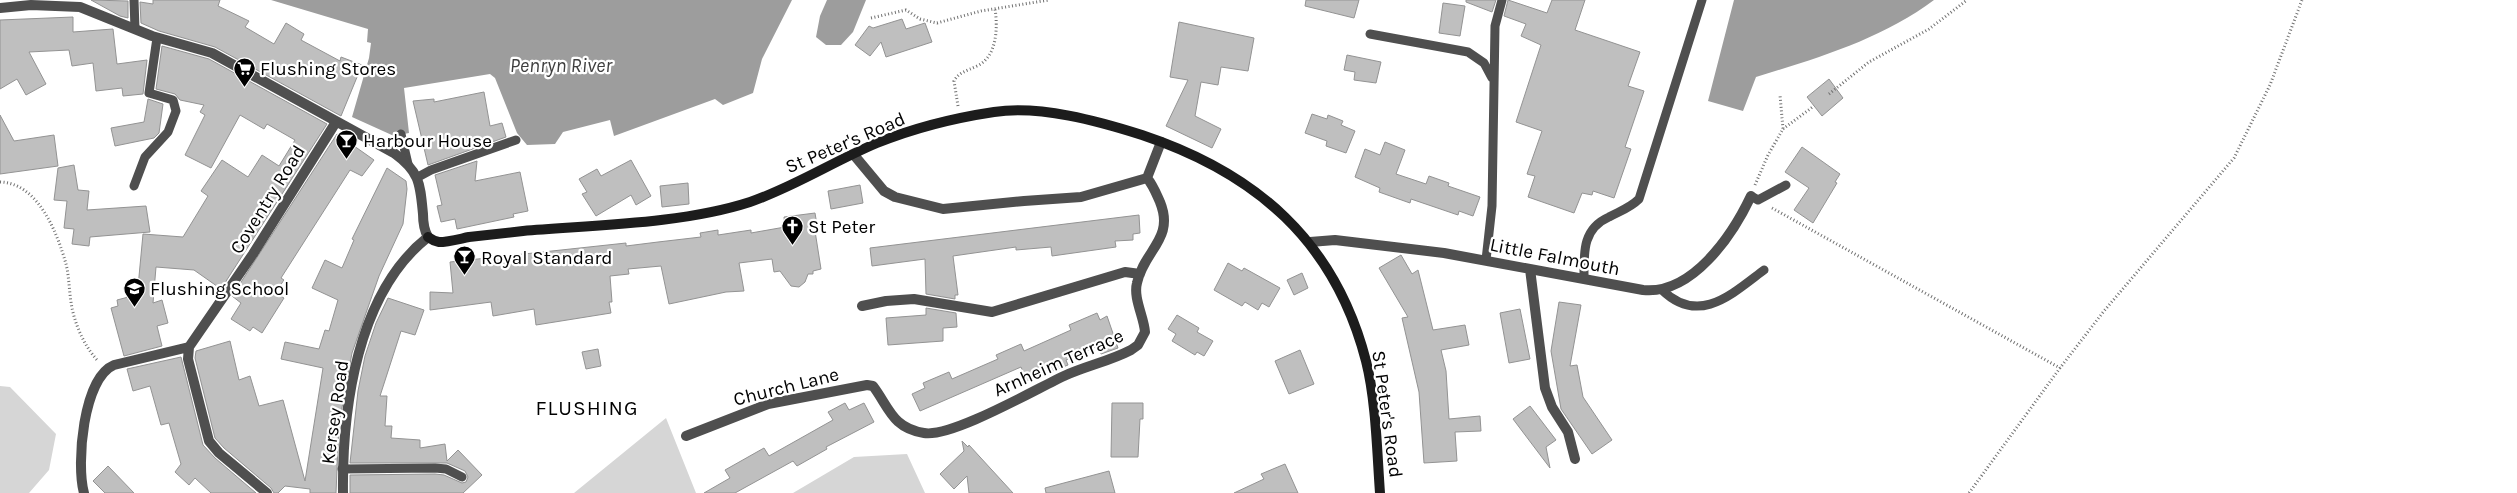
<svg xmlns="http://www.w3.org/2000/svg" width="2517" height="493" viewBox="0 0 2517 493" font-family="Karla,sans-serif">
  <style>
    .green { fill: #d6d6d6 }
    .water { fill: #9d9d9d }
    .building { fill: #bfbfbf; stroke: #939393 }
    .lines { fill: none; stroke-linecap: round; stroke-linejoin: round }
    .path { stroke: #717171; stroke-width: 3; stroke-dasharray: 1 2.5; stroke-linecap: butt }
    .lane { stroke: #4f4f4f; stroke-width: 9 }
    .street { stroke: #4f4f4f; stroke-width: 10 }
    .secondary { stroke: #1c1c1c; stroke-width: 10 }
    .labels { text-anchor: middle; stroke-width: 4.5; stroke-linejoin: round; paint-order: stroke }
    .poi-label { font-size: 19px; fill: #000; stroke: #fff; text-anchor: start }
    .street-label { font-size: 19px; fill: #000; stroke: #fff }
    .water-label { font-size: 20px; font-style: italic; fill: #3e3e3e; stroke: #fff }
    .quarter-label { font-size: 21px; letter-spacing: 1px; fill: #000; stroke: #fff }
  </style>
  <rect width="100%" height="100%" fill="#fff"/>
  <path class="green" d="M0,386L10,387L56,434L49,470L29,493H0Z
    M666,418L696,493H574Z
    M907,454L925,493H793L854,457Z"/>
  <path class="water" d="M271,0H792L762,59L753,93L723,105L715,99L614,136L610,120L563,132L555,144L527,145L517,133L495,78L490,74L404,88L409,133L394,136L352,117L369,58L371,43L367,42L368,29Z
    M827,0H866L853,32L841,45H826L816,37L820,16Z
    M1734,0H1934C1882,39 1818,58 1756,77L1743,111L1708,101Z"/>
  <path class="building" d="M91,0L128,1V18L120,16Z
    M153,0H220L218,6L249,21L245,27L274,44L286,23L304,34L301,40L340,61L341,57L362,65L341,116L215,47L159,31L141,23L140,2L153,4Z
    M1306,0H1359L1354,18L1305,6Z
    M1466,0H1496L1492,12L1466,2Z
    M1508,0L1547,13L1552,0H1585L1575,30L1640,52L1628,86L1644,91L1625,147L1631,149L1614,198L1593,191L1592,195L1582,193L1574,213L1528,197L1535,176L1527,174L1542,131L1516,122L1541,45L1521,36L1526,24L1504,16Z
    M1443,3L1465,6L1460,36L1439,33Z
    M73,17V32L113,29L117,64L147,60L143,94L123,96L122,88L96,91L93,63L72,66L69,50L29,52L46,84L26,95L17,79L0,89V20Z
    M902,19L906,29L925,23L932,42L886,57L881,42L870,56L855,45L869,26L873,28Z
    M1179,22L1254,38L1248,71L1221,67L1218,85L1201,82L1195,116L1221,129L1212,148L1166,126L1188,80L1170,77Z
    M162,46L209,59L327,124L221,289L194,270L156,267L153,303L162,300L168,323L157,326L162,346L124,356L111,308L118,306L117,300L136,295L134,288L138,287L143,234L183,237L208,196L201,191L222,160L248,177L262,155L279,166L295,140L267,124L264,129L240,115L211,168L185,155L205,115L200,112L204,105L180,100L175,94L156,89Z
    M1347,55L1381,62L1376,83L1354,80L1355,72L1344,70Z
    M1829,79L1843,98L1822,116L1807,97Z
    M484,92L490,126L502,123L506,137L428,165L413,101L434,99V102Z
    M148,99L163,104L159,133L154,138L115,146L111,128L144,122Z
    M1312,114L1327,119L1328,115L1343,121L1341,125L1355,131L1346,153L1326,146L1327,141L1305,133Z
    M0,115L14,141L54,135L58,166L0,174Z
    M337,134L374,160L362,176L350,170L281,278L284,280L275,293L284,298L262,333L253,327L250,331L231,319L241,303L232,296Z
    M1385,142L1405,150L1396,174L1426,184L1429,176L1449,183L1448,186L1480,197L1473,216L1459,211L1458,215L1411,199L1410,203L1379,192L1380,188L1355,177L1365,149L1380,155Z
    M1802,147L1840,174L1835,182L1837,183L1813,223L1794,210L1809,188L1785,172Z
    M631,160L651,196L636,205L631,195L596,216L582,194L587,192L579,179L597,169L601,176Z
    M477,161L475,181L520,172L528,211L513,214L514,217L457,229L455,219L441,222L437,206L442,205L435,175Z
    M74,165L78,190L89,191L87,210L146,206L150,232L90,237L89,246L72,244L74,229L64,228L67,201L54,200L58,168Z
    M387,168L406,181L407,189L403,224L379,276L352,353L339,424L336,493H310V489L285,486L278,493H274L271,488L224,448L215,438L195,358L196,351L230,341L239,380L250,376L259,406L283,400L305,481L323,368L281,359L285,342L319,349L325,330L329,331L338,300L312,288L325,260L342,268L354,240L352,239Z
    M688,183L689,204L662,207L660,186Z
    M860,185L863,203L831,209L828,191Z
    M815,213L818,231H815L821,269L813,271V274H808L805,282L799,287L791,286L780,271L774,272L772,259L739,263L744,291L726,292L669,304L661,266L628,269L629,274L610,276L612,302H609L611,313L536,325L534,309L493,316L491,302L430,310V292L453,293L450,262L626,243V246L658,242L701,237L700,233L718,230V235L751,230V233L785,227L784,217Z
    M1139,215L1140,233L1133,234V240L1115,241L1116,247L1052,256L1051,247L1016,250V247L953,256L958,295H955V299L926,294L925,259L872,266L870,248Z
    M1401,255L1412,274L1418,270L1433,330L1465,325L1469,345L1441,350L1446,371L1449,419L1480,416L1481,431L1455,432L1457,461L1424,463L1419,392L1402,318L1408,317L1379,268Z
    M1228,263L1242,271L1244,268L1280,288L1269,307L1262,303L1258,310L1245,302L1242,306L1214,290Z
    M1302,273L1308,288L1294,295L1287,280Z
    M388,298L424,310L415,335L401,331L380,396H387L385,426H392L391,438L420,440V448L445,444L447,461L458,450L482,475L463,493H350V475L435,474L444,475L462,483L466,482L468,477L465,471L447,463H350L358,391L365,356L376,323Z
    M1559,302L1581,305L1570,366L1577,365L1583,397L1612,440L1592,454L1561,409L1551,351Z
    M926,308L956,313L957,327L943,328V341L888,345L886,318L926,315Z
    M1520,309L1530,359L1509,363L1500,313Z
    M1097,313L1100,320L1107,316L1118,348L1101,354L1098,346L1066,360L1068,365L1027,381L1021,367L920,411L912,394L925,388L923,383L949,372L952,379L998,359L996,355L1021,344L1024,351L1071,330L1069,325Z
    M1177,315L1199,328L1197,332L1213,341L1204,356L1197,352L1195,355L1172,341L1176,334L1168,329Z
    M598,349L601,366L586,369L582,352Z
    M1300,350L1314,384L1289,394L1275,361Z
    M181,357L203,445L215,458L256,493H211L195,478L189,485L175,472L181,464L169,423L161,425L150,386L133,391L127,369Z
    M845,403L849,410L864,403L874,422L826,447L827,449L797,466L793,461L735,493H704L730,478L725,470L764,448L769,456L833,420L828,412Z
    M1112,403H1143V419H1140L1138,457H1111Z
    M1530,406L1556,440L1546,447L1550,468L1513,419Z
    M962,441L968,447L969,445L1013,493H969L967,476L954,489L940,474L964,451Z
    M1285,464L1298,493H1234L1264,479L1261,474Z
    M108,466L134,493H105L93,481Z
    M1109,471L1115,493H1046L1045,488Z"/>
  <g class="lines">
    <path class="path" d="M871,18L906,10L920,19L937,23L981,11L1049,0
      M1829,94L1869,62L1929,29L1967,0
      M958,106L954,81C959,72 967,71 977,66C997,57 998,28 995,9
      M1783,129L1814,106
      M0,182C38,183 57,232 66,264C69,276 69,289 71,302C74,323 84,346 98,361
      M1755,185L1768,155L1783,129L1780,95
      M1772,208L2060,368
      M1969,493L2060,368L2104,311L2234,158L2270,85L2302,0"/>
    <path class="lane" d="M134,0L135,29
      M1370,34L1468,52L1484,63L1492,78
      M401,134L408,164
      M418,177L431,170L516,140
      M134,186L145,157L168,132L176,111L173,100L149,93L157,38
      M1751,196L1758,200L1786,185
      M1486,260L1492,206L1495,26L1502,0
      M1584,278C1584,253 1582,229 1609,217C1620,211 1630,208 1639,199L1702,0
      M1662,290C1699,326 1732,294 1764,270
      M342,469L435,468L446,469L462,477"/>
    <path class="street" d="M0,8L31,5L80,7L152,36L212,53L394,153C420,172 420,183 423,214C423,222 424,230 428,237C357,293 342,408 343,493
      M854,155L884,191L895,197L943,209L1024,201L1081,197L1147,178L1161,142
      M1310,242L1335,240L1444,253L1643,290C1692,295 1732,236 1751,196
      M1530,269L1545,388L1552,407L1568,432L1575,459
      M862,306L886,301L914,299L992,312L1125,272L1140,274
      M686,436L768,404L867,385L873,386C889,407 892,428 924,433C951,438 1036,389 1064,376C1086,366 1110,361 1131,350L1138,345L1145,332C1144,317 1133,298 1137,283C1144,250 1175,239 1160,202C1156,193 1153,185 1147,178
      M84,493C76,464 83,378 114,365L189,347
      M267,493L219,453L209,441L188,359L189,347L253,254L336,122"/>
    <path class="secondary" d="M428,237C432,240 433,241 439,242C448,242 459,239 469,237C487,235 505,233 523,231C595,225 682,224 750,202C794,187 834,161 877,143C914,128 954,118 994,112C1040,105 1098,121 1142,135C1256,173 1335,241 1366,361C1376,400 1377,452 1380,493"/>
  </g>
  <defs>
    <symbol id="supermarket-pin" viewBox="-11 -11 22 30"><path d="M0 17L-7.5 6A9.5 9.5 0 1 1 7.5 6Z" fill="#000" stroke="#fff"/><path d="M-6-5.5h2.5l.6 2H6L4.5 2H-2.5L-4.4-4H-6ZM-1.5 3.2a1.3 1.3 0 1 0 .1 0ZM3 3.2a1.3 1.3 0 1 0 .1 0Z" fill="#fff"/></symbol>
    <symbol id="bar-pin" viewBox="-11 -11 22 30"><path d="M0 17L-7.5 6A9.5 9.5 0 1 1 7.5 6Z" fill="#000" stroke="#fff"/><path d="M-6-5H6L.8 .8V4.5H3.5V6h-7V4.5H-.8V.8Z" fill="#fff"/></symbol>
    <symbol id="church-pin" viewBox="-11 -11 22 30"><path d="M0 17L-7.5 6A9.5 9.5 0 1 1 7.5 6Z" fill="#000" stroke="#fff"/><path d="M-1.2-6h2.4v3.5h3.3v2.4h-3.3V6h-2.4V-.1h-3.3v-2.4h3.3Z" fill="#fff"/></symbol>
    <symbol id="school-pin" viewBox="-11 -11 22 30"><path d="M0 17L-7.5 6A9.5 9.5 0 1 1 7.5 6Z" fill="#000" stroke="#fff"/><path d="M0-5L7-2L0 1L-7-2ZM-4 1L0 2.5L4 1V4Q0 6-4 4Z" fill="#fff"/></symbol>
  </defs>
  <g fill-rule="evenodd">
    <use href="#supermarket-pin" x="232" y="56" width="25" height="34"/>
    <use href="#bar-pin" x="334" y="128" width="25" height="34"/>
    <use href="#church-pin" x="780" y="214" width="25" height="34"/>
    <use href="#bar-pin" x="452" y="244" width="25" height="34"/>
    <use href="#school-pin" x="122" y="276" width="25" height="34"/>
  </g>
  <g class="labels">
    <g class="poi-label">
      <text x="260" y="75">Flushing Stores</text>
      <text x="363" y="147">Harbour House</text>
      <text x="808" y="233">St Peter</text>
      <text x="481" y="264">Royal Standard</text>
      <text x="150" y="295">Flushing School</text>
    </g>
    <g class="street-label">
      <text transform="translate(845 142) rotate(-23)" y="7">St Peter's Road</text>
      <text transform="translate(267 199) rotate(-58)" y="7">Coventry Road</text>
      <text transform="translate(1555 256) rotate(11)" y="7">Little Falmouth</text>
      <text transform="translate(1058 362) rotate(-24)" y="7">Arnheim Terrace</text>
      <text transform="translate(786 386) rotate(-14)" y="7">Church Lane</text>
      <text transform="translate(334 412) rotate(-82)" y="7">Kersey Road</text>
      <text transform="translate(1388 414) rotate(82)" y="7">St Peter's Road</text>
    </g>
    <g class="water-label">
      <text x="561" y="72">Penryn River</text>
    </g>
    <g class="quarter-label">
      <text x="587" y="415">FLUSHING</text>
    </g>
  </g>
</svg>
